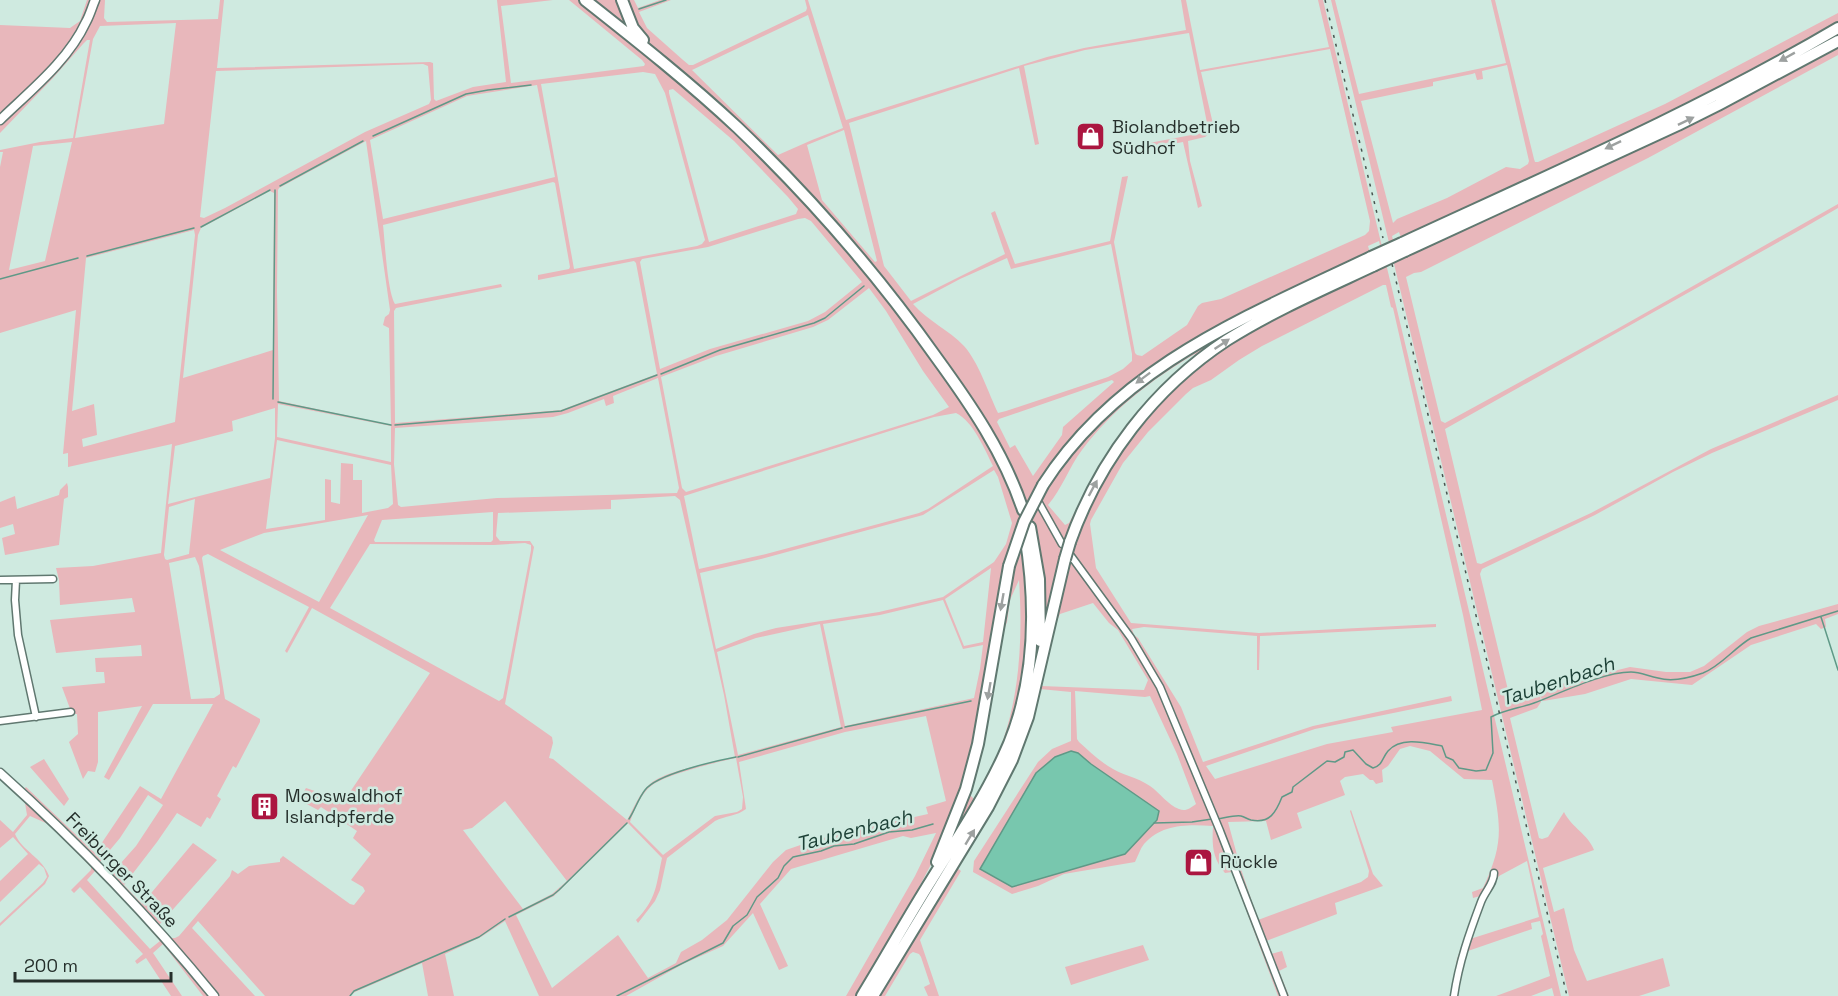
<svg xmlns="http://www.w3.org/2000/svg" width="1838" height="996" viewBox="0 0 1838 996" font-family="'Space Grotesk',sans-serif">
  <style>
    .green { fill: #e8b7bb; fill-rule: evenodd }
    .water { fill: #78c7ae; stroke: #5f9987; stroke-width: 1.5 }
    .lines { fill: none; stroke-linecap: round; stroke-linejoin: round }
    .stream { stroke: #5f9987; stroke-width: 1.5 }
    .street-casing { stroke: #607870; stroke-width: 9 }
    .secondary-casing { stroke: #607870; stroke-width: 11 }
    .highway-casing { stroke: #607870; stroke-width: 14 }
    .street { stroke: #fff; stroke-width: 6 }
    .secondary { stroke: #fff; stroke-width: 8 }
    .highway { stroke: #fff; stroke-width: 10 }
    .rail { stroke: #47544f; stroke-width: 1.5; stroke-dasharray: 3 6; stroke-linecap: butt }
    .highway-bridge-casing { stroke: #607870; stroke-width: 14; stroke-linecap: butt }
    .highway-bridge { stroke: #fff; stroke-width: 10 }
    .oneway { fill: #9da1a0 }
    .labels { text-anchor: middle; stroke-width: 5; stroke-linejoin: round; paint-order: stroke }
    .poi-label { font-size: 18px; fill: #252f2b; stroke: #cfeae0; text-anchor: start }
    .street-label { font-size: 18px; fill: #252f2b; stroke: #cfeae0 }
    .water-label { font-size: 20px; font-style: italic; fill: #1b3f35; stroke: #cfeae0 }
  </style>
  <rect width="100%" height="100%" fill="#cfeae0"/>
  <path class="green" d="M87,0H105L104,18L107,22L218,19L220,0H224L217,68L430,62L433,63L434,99L436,101L473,87L506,82L497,0H553L501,6L511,83L644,66L645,64L642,60L569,0H634L638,8L660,0H671L639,12L647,28L683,60L689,65H693L806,11L807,8L805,0H808L846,120L1047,57L1084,48L1186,30L1181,0H1186L1200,70L1329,47L1318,0H1323L1561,996H1554L1552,988L1531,996H1496L1550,976L1541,936L1543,934L1540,921L1531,923L1532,929L1465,952L1460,968L1455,996H1451L1457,959L1480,896L1473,898L1472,892L1483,888C1504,843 1501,827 1492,780L1464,779L1430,751L1410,746L1400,749L1388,766L1382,770L1383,782L1376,784L1373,780H1370L1363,774L1345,777L1340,781L1345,795L1297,813L1302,828L1271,840L1266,821L1228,822L1240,866L1258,920L1361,882L1368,877L1369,871L1350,811L1351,810L1373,874L1383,886L1335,903L1337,914L1266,941L1271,954L1282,951L1287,967L1279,971L1289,996H1278L1232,872L1225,873C1212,858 1212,844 1213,826C1188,824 1161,824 1144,844C1140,849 1138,856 1135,862L1064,874L1038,886L1012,894L973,872L974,861L1038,762L1052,749L1071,741V692L1040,689L1030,726L1016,763L956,867L961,871L920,940L939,996H928L924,987L930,984L921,957L919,954L913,952L910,954L885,996H877L1013,765L1009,763L980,815L871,996H865L1006,761L1001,758L945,854L938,851L907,910L855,996H846L915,876L936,833L911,838L903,836L791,869L760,904L788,966L779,970L753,913L723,946L683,964L626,996H539L505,921L481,937L445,954L454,996H428L422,963L355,992L350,996H265L198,921L192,928L255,996H203L163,944L153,953L182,996H171L146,958L137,964L135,961L143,954L80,887L74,893L71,890L91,870V867L48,824L30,816L15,834C22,851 43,858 49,876L45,884L0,926V923L43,883L47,877L44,868L39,864L0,902V881L28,854L13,837L0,848V820L13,832L27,815L25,803L18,796L26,787L95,853L140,786L161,799L213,704H153L109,780L104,777L142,706L98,712V762L95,772L88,771L83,779L69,742L78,734L77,714H72L62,687L105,683L104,672H96L95,658L142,656L141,645L56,653L50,620L135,612L132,598L60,605L59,580L56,568L93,566L161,553L172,444L68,467V453L63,454L76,310L0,333V167L3,152H0V150L40,142L73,138L90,40H87L83,44L53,78L0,133V25L70,28L80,21ZM808,15L843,128L812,140L778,155L692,70ZM176,23L164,124L75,138L93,39L100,26ZM1189,33L1208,128L1202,133L1149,143L1150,148L1183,142L1198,208L1202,206L1190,161L1188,141L1205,137L1211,132L1213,124L1201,72L1330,49L1370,221L1369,231L1365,235L1221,299L1202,303L1198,306L1187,325L1142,356L1137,355L1135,353L1114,242L1128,176L1122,177L1110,241L1015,264L995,211L991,213L1005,254L911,301L884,266L849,123L1019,68L1035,145L1039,144L1024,66L1085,50ZM423,64L428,66L431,100L429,104L365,132L225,208L204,218L200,217L216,71ZM643,72L655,74L665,93L705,240L702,244L697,246L574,269L541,84ZM537,85L555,177L383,219L370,140L467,96ZM673,89L734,141L788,197L798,209L796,214L709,242L669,93V90ZM844,130L877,261L875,262L822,200L807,145ZM366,141L390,310L389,314L385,317L383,325L389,328L391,425L279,401L277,292L278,190L279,188ZM72,142L45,261L9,270L33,146ZM553,182L555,183L570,267L569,269L538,275V280L634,261L636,263L657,374L561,410L395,423L394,311L396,308L502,287L501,284L395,304C387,290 385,242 383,225ZM270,191L274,193L273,350L183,378L198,235L201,228ZM805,218L811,221L862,282L825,312L808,321L710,349L660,369L640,262L642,259L708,247L798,219ZM194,230L195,235L175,422L83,447L82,439L97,435L94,404L72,411L86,258ZM1379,241L1385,266L1375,271L1368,246ZM1111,244L1132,354V361L1123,369L1108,377L1006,411L998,413C989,394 978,361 964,346C949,330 928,321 913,304L960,279L1007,258L1011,269ZM1383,285H1386L1391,307L1393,308L1463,615L1482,710L1391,727L1393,732L1327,744L1215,779L1206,766L1315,729L1452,701L1451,696L1313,726L1203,762L1181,707L1138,638L1134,635L1132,629L1144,627L1257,636V670H1259L1260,636L1436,627V624L1259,633L1131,623L1096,568L1090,524L1091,520L1123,463L1148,432L1186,394L1193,388L1211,380L1239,360L1262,346ZM869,288L886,311L923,371L949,407L933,415L686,492L682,488L661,377L716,356L813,327L828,320ZM1195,354L1196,357C1183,369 1167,380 1155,393C1118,431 1093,477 1069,523L1065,525L1048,505C1062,489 1069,467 1082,450C1111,411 1153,378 1195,354ZM658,378L679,488L677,493L497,498L401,507L398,505L394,464L395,428L553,417L568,413L604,399L606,406L614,403L613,396ZM1112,380L1114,382L1063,427L1062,435L1033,476L1015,445L1010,448L997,422L999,419ZM278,404L391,426V462L277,437ZM275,408V438L270,478L168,504L175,446L233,431L232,421ZM956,413C973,421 985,450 993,466L928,509L919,513L882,523L766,554L699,569L684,496L934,417ZM277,440L391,465L393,504L388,508L362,513V480H353V464L341,463L340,504L331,502V480L325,479V520L266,529ZM994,470L998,477L1012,523L1006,544L994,562L943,597L879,612L776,628L754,634L716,649L700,573L761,559L923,515ZM1039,483L1047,487L1029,522L1015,567L1005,565L1020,522ZM675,496L680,500L724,695L735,757C713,763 666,770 650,784C639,793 634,808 627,820L553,759L549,758L553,743L552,737L505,704L534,547L530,541H500L496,536L498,513L611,509V500ZM195,499L189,554L167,560L165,559L164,555L169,507ZM493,512V540L491,542H375L374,540L382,520ZM368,515L319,602L220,550L264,533ZM525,543L531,545V550L503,698L499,701L330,608L370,544L494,545ZM208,554L309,607L285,651L287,653L312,608L430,673L344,801L306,788L299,800L318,810L321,807L357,831L353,838L371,854L351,880L363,887L365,891L354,905L350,904L283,856L280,859V862L249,866L238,874L232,870L230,876L179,936L175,938H170L159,925L217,860L193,843L142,904L124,885L157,842L177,813L201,827L207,817L210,819L221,799L217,796L233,766L236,768L260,722V719L225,699L202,558L203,556ZM195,557L199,566L220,689V694L214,698L191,699L169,563ZM991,568L983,642L964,646L945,599ZM1019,580C1024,654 1018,735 974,799L969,794L988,719L1001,637L1007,622L1010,600ZM943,600L963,649L983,645L980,669L974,698L845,726L823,624L880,615ZM1093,603L1109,623L1118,630L1148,680L1144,690L1041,686L1055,625L1060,614ZM820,624L841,727L738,755L717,652L756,638ZM1075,691L1145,697L1150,696L1177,754L1196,804C1190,808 1186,812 1179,809C1168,805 1160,793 1150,786C1137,777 1121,775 1108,766C1097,759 1088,750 1079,742L1077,739ZM926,716L946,801L926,807L928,814L842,833L812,841L786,850L773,862L727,920L702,940L681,952L676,963L648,978L618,935L552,988L516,915L554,896L560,890L628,823L662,858C656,885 657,899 636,920L638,923L655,901L660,890L667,858L715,821C725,816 737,816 746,809L739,762L845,732ZM736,758L743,797L742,809L737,812L715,816L663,855L630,822C634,810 641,794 651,786C664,775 717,762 736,758ZM148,795L163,805L136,846L112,873L100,862L120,838ZM505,801L567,881L552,894L523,909L463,830L472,828ZM1527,861L1539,917L1470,939L1486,896L1499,876ZM95,871L135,912L160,941L150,949L87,880Z
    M1331,0H1335L1359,94L1506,63L1491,0H1495L1534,159L1535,162H1538L1665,104L1838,13V22C1697,103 1548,170 1402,241L1399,232L1392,236L1398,259L1700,119L1752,93L1838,45V55L1648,158L1421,272L1414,273L1406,277L1441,421L1445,423L1617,329L1838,204V208L1800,230L1445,429L1477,563L1481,564L1591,513L1711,449L1838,395V400L1712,453L1673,472L1595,515L1482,569L1480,574L1509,694L1514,698L1537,690L1630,667L1666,672H1690L1704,666L1747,632L1759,626L1838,604V614L1825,619L1826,627L1821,629L1816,624L1751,645L1692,685L1631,679L1585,694L1543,701L1540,696L1541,702L1537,708L1510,718L1539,838L1542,839L1548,837L1564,812C1572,828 1588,834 1594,850L1543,868L1554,912L1564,908L1574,950L1587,981L1663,958L1670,986L1639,996H1569ZM1507,65L1529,161L1528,164L1520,169L1506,167L1447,198L1397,219L1393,223L1361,101L1433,86V82L1472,74L1475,73L1477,80L1483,79L1482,71Z
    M67,483L68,487V497L64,499L59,545L5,555L2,538L15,534L13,524L0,528V502L15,496L17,509L59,495L60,490Z
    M44,759L69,799L64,806L30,767Z
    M1143,945L1149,960L1071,985L1065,967Z"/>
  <path class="water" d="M1071,751L1078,753L1091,764L1159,811L1157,820L1125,854L1012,887L980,869L1036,773L1055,757Z"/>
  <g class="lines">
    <path class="stream" d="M639,9L666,0
      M373,136L466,94L488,90L531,85
      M280,186L363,141
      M201,227L270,190
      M87,256L194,228
      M0,279L78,258
      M661,374L720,350L814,323L825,318L864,286
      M273,399L275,190
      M278,402L391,425
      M395,425L561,411L657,375
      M1821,617L1838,670
      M845,727L971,701
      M738,757L842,728
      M629,819C635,810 638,799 645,790C657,774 715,761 736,757
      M1217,819C1225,818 1234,815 1241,816C1245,817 1247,819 1251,820C1270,824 1276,812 1282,797L1292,792L1293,787L1327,761L1335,762L1344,757L1345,752L1353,750L1366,764L1373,768C1383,765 1382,758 1388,751C1401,736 1426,743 1442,746L1446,757L1453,760L1459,768L1476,771L1486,770L1493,753L1491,717C1504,710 1520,708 1534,703C1561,693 1603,672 1631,672C1640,672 1648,676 1658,678C1672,682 1689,678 1703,673C1721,666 1734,648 1751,638L1838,611
      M1154,823L1192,822L1212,819
      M509,917L553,895L559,890L627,823
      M350,996L354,991L479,937L505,919
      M617,996L723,943L733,926L747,915L757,897L778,878L784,866L793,857L821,851L834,846L854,844L889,832L912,830L933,824"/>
    <defs>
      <path id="street" d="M1039,503L1062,544
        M1071,556L1131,638L1160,687L1220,831L1284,996
        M0,580L53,579
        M16,580L15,600L18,635L36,717
        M0,721L71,712
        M1454,996C1459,962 1469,934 1481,902C1485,891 1494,884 1494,873"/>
      <path id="secondary" d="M0,120C30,91 68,61 86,22C90,15 92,7 95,0
        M0,773C77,842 149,916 214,996"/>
      <path id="highway" d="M585,0C637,41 690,83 738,128C811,198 878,275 936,357C971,405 1004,453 1023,510
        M622,0L633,28L643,40
        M1402,243C1549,175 1699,110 1838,28
        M1405,251L1678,125L1718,105L1838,41
        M1043,485C1120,365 1248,316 1371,257
        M1030,527L1039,579L1040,641
        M1070,542C1099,460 1154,388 1227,340C1273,311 1324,289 1373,266
        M937,862L966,789L978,744L1009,566
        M862,996C886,957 908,917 932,879C957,839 983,800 1003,757C1036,688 1037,608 1025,534
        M873,996L988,807L1012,760L1028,717L1065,559"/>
    </defs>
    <use href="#street" class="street-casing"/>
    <use href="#secondary" class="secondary-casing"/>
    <use href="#highway" class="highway-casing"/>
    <use href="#street" class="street"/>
    <use href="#secondary" class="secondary"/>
    <use href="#highway" class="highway"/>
    <path class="rail" d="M1325,0L1383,238
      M1392,264L1567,996"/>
    <defs>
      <path id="highway-bridge" d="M1371,257L1402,243
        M1373,266L1405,251
        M1065,559L1070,542
        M1009,566L1024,522L1043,485"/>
    </defs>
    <use href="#highway-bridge" class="highway-bridge-casing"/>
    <use href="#highway-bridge" class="highway-bridge"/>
  </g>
  <defs><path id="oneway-solid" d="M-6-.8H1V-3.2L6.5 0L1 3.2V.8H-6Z" transform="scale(1.5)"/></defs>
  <g class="oneway">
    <use href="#oneway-solid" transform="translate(1787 57) rotate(151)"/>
    <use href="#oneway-solid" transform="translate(1686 121) rotate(-26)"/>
    <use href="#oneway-solid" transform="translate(1613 145) rotate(154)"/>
    <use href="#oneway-solid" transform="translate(1222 344) rotate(-34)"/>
    <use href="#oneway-solid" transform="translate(1143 378) rotate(143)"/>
    <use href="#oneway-solid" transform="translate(1093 488) rotate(-62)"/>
    <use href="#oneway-solid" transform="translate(1002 602) rotate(100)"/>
    <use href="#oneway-solid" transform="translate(989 691) rotate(100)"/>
    <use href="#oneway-solid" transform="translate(970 837) rotate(-59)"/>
  </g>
  <defs>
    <symbol id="shop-square" viewBox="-11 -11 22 22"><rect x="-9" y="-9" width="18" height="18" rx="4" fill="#ab1640" stroke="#cfeae0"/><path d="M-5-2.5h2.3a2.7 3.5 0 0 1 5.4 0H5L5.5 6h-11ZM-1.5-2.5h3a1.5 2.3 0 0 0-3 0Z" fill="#fff"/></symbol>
    <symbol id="building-square" viewBox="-11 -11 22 22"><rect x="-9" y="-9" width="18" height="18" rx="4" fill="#ab1640" stroke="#cfeae0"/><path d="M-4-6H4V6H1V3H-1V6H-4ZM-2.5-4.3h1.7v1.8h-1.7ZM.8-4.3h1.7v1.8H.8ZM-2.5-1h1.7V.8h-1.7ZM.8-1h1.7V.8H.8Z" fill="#fff"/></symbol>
  </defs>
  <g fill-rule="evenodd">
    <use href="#shop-square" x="1074" y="120" width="33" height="33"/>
    <use href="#building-square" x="248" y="790" width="33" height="33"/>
    <use href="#shop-square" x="1182" y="846" width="33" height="33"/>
  </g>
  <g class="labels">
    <g class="poi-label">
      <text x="1112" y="133">Biolandbetrieb<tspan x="1112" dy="21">Südhof</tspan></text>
      <text x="285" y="802">Mooswaldhof<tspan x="285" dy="21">Islandpferde</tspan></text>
      <text x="1220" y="868">Rückle</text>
    </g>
    <g class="street-label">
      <text transform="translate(122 870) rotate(46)" y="6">Freiburger Straße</text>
    </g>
    <g class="water-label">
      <text transform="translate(1557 681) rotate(-18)" y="7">Taubenbach</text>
      <text transform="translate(854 830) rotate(-14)" y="7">Taubenbach</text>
    </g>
  </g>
  <path d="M15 972v9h156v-9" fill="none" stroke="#252f2b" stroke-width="3"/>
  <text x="24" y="972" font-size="18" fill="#252f2b" stroke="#cfeae0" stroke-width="4.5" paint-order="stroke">200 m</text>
</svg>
